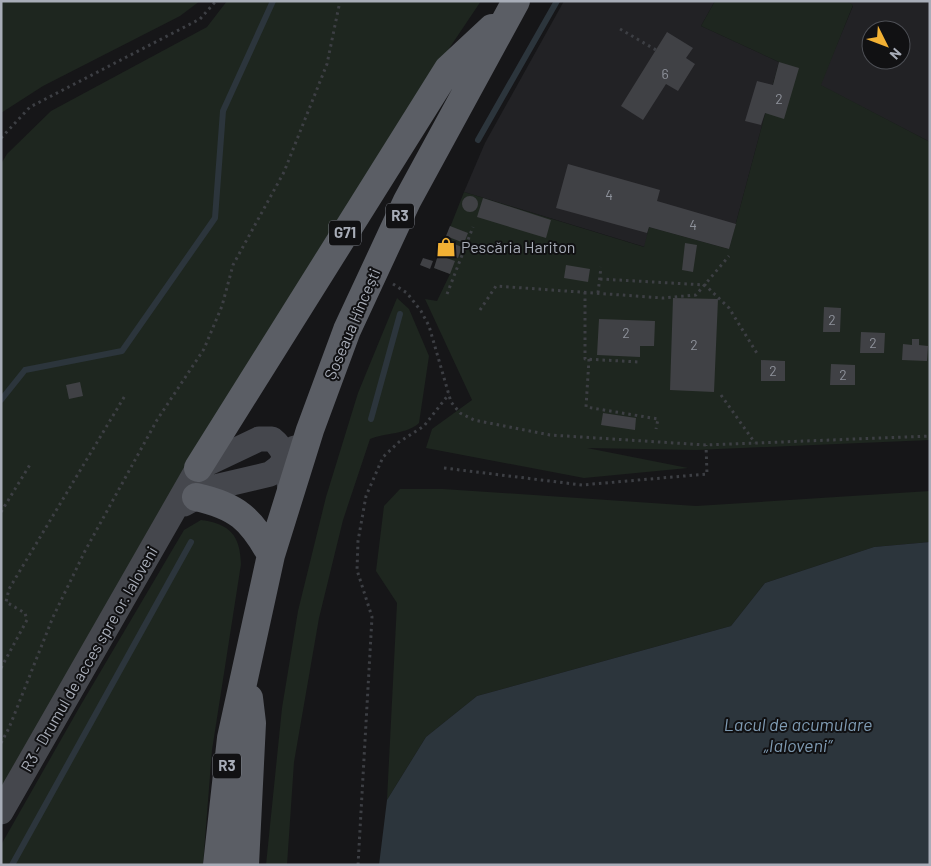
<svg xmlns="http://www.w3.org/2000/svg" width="931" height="866" viewBox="0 0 931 866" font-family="Barlow,sans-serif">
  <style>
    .built { fill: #222225; fill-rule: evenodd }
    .green { fill: #1e261f }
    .water { fill: #2c353c }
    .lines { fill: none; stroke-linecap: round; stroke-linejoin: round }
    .stream { stroke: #2c353c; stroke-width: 6 }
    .building { fill: #404145 }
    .path { stroke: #3d3f44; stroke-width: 3; stroke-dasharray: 2.5 4; stroke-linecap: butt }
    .secondary { stroke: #45474d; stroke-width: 25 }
    .trunk { stroke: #5b5e65; stroke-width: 28 }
    .labels { text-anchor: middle; stroke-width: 4; stroke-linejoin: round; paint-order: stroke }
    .number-label { font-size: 14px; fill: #8e929b }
    .shield { fill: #111113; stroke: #7b7e86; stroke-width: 1 }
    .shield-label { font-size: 15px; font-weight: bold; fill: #a8adb8 }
    .poi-label { font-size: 16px; fill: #a8adb8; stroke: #111113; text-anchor: start }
    .street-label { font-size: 16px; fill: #a8adb8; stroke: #111113 }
    .water-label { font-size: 18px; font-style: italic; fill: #7f9bb3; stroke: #111113 }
  </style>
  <rect width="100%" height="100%" fill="#161618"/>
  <path class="built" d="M564,1H715L701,26L779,62L729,249L649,227L645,247L464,192L485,143Z
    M847,1H930V142L820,85L853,6ZM871,30H901V60H871Z"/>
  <path class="green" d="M1,1H200L180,16L43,86L1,113Z
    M227,1H481L438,65L1,791V164L7,154L51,111L207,27Z
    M715,1H847L853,5L821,85L930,142V440L696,450L587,448L688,468L584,478L426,448L432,429L472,400L425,299L437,301L450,274L434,268L464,192L644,247L649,227L729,249L779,62L701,26Z
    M397,298L409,309L429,356L419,423C408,434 384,433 370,439L343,520L319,618L294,762L287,865H266L282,708L298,611L326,497L358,393Z
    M400,489H443L696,506L930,491V542L874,547L765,583L731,626L477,696L426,737L387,800L397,603L376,571L384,506Z
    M201,520C230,524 240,535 241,564L212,750L203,865H1V845L79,708L184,530Z"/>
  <path class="water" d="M930,542V865H379L387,800L426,737L477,696L731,626L765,583L874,547Z"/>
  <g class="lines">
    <path class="stream" d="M478,140L557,1
      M1,400L25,370L122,351L215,218L223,111L273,1
      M371,419L400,314
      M12,865L191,542"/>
  </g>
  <path class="building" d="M667,32L693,48L686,58L695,64L678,91L666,84L643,120L621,106Z
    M779,62L799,68L784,119L765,113L761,125L745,121L757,81L773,85Z
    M568,164L660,190L657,201L736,224L729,249L649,227L647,233L556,208Z
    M462 204a8 8 0 1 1 16 0a8 8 0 1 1-16 0Z
    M483,198L551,220L546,238L477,217Z
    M450,226L468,233L464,243L446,236Z
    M444,240L462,247L458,258L440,251Z
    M685,243L697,245L693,272L682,270Z
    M438,255L455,261L450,274L434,268Z
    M423,258L433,261L430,269L420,265Z
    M566,265L590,269L588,282L564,278Z
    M673,298L718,299L714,392L670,390Z
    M824,307L841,308L840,332H823Z
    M599,319L655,321L654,346H640V357L597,355Z
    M861,332L885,333L884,353H860Z
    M912,339H919V345L928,346L927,361L902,360L903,344L912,345Z
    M761,360L785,361V381H761Z
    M831,364L855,365V385H830Z
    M80,382L83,396L69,399L66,385Z
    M603,413L636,418L635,430L601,425Z"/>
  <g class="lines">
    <path class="path" d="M620,29L656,50
      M1,138L30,107L200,19L216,1
      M600,279L705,285L729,308L758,355
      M393,284L407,293L421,311L429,326L451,402L460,413L474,420L550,435L706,445L930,436
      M585,292V359L638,362
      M598,293L601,267
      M447,294L473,227
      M480,310L496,286L663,298L696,295L729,256
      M589,359L586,407L658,419L656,429
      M721,395L755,443
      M444,468L582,485L707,474L706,445
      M1,512L31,463
      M1,668L27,620L25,613L6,602L9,589L126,394
      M1,743L9,728L53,617L85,551L157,420L204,349L222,306L233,265L284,172L327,64L340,1
      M358,865L372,617L357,570L358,541L366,496L383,457L399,442L424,426L449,394"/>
    <path class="secondary" d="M184,504L215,487L270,474L278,468L295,448
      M1,812L198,468L259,439H272C289,452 288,472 290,492"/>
    <path class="trunk" d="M198,468L448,69L492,28
      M196,497C237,506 251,519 271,555
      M217,865L231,738L271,555L310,430L347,330L407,201L516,1
      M245,865L252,723L249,698"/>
  </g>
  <defs>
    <symbol id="shop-bare" viewBox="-9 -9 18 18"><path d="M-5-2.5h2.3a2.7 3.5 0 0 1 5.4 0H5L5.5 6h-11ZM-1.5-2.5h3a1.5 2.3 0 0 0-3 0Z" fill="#f2b134" stroke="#111113" stroke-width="2.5" paint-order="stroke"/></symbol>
  </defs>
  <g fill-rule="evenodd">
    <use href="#shop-bare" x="432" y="233" width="28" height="28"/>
  </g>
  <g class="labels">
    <g class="number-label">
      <text x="665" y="79">6</text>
      <text x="779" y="104">2</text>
      <text x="609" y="200">4</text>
      <text x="693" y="230">4</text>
      <text x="832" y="325">2</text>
      <text x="626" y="338">2</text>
      <text x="873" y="348">2</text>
      <text x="694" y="350">2</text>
      <text x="773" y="376">2</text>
      <text x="843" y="380">2</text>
    </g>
    <g class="shield">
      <rect x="386" y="203.5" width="28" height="25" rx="4"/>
      <rect x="329" y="220.5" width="32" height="25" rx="4"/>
      <rect x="213" y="753.5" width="28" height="25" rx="4"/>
    </g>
    <g class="shield-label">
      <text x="400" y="221">R3</text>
      <text x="345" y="238">G71</text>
      <text x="227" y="771">R3</text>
    </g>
    <g class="poi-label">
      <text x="461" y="253">Pescăria Hariton</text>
    </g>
    <g class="street-label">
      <text transform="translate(352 324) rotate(-67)" y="6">Șoseaua Hîncești</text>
      <text transform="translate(89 659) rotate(-60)" y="6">R3 - Drumul de acces spre or. Ialoveni</text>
    </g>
    <g class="water-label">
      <text x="798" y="731">Lacul de acumulare<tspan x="798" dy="21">„Ialoveni”</tspan></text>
    </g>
  </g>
  <rect width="931" height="866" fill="none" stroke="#a8adb8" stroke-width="5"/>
  <g transform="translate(886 45) rotate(132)"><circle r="24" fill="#111113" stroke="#4d4f55"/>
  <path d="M0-4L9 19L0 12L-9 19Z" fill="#f2b134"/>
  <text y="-8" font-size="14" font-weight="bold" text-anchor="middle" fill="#a8adb8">N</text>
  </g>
</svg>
